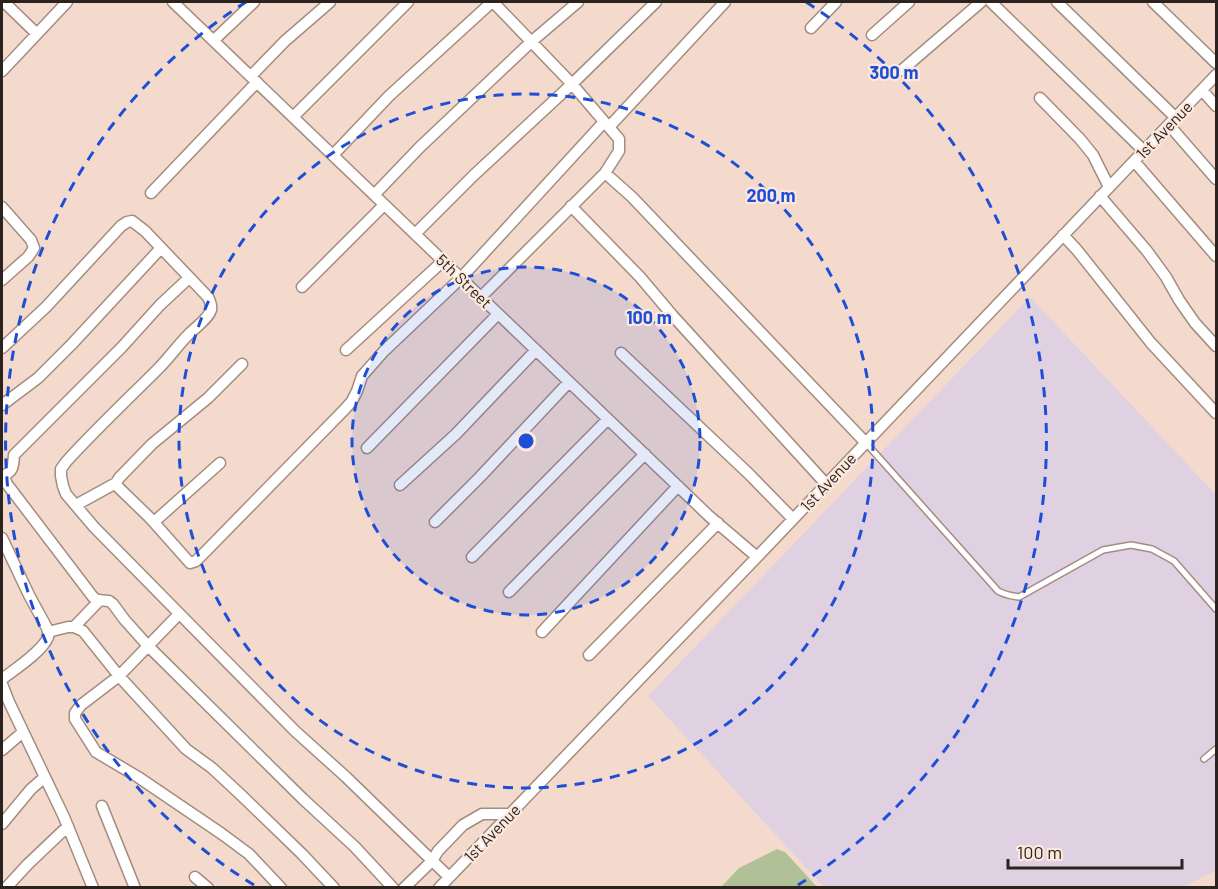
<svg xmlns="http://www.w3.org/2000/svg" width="1218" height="889" viewBox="0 0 1218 889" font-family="Barlow,sans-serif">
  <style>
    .industrial { fill: #dfd0e2 }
    .green { fill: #b0c198 }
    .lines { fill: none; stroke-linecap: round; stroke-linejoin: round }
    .lane-casing { stroke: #a38c80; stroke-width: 8 }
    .street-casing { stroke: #a38c80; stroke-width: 13 }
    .lane { stroke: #fff; stroke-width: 5 }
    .street { stroke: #fff; stroke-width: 10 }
    .ring { fill: none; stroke: #1d4ed8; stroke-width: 3; stroke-dasharray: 10 8 }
    .labels { text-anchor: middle; stroke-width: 4.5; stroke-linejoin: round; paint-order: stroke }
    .street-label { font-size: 16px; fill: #2c231e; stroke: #fce8dd }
    .centre { fill: #1d4ed8; stroke: #fce8dd; stroke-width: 3 }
    .ring-label { font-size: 18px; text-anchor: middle; font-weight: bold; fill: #1d4ed8; stroke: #fce8dd; stroke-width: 4.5; stroke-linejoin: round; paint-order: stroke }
  </style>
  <rect width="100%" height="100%" fill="#f3dacc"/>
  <path class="industrial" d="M1030,297L1216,495V870L1184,887H824L648,696Z"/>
  <path class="green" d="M777,849L785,852L817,887H721L739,868Z"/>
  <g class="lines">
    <defs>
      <path id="lane" d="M865,442L998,591C1005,595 1011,596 1019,597L1103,550L1131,545L1152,549L1174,561L1216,609
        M1204,759L1216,749"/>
      <path id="street" d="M4,2L37,34
        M173,2L709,516L757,557
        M991,2L1144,151
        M1057,2L1176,118
        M1153,2L1216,63
        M811,28L836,2
        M872,35L909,2
        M214,40L254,2
        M902,70L981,2
        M2,71L67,2
        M251,76L285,41L330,2
        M1202,90L1216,106
        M1040,98L1080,139L1093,155L1109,187
        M293,117L408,2
        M1169,125L1216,179
        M609,127L725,2
        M333,155L389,96L492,2
        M1134,161L1216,256
        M605,173L632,197L865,442
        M151,193L257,82
        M374,195L420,147L531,42L578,2
        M1100,196L1147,251L1166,277L1179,300L1195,323L1216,346
        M571,206L640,277L673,316L826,484
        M2,207L31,240L34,248L28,257L2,280
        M415,234L474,175L572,84L656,2
        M1063,235L1077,250L1151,343L1216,413
        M302,287L384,205
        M481,297L605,173L619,151V139L572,84L493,2
        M2,348L46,307L121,226L127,222L132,221L145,231L208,297C210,301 212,305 211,310C208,319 196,327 189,334C178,345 169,358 158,369C127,400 95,430 66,462L61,469V476L63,486L66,494L94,527L295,731L346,777L449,877
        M346,350L443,261
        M621,353L749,474L793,519
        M242,364L208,398L152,444L119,478L116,483L118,487L150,518L190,563L196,561L208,549L345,409L352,401L357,391L362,376L384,351L461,278L604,122
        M2,405L38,378L72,344L161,248
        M367,448L498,314
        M3,475L7,484L93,597L97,600L109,601L113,604L124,619L148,646L303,799L355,847L393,888
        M2,476C14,472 13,466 14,455L122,347L160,305L189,278
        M400,485L456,434L536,350
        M76,505L116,483
        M154,522L220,463
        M435,522L480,477L569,382
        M2,538L29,595L47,628C48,632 49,633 48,637C43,651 14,670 2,679
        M472,557L608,419
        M509,592L645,454
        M179,614L119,676L81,705L75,713V719L96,752L138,777L222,834L249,854L281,888
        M74,627L100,600
        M48,632L68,627H74L83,631L119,676L186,749L212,768L240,794L302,854L334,888
        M542,632L678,486
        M589,655L718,523
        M2,684L9,702L64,817L93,888
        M2,750L23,732
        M102,806L135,888
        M2,824L31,789L45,777
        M195,877L208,888
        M6,888L28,864L68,826
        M404,888L432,861L438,851L463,825L482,814H510
        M439,888L757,557L1216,75"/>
    </defs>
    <use href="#lane" class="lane-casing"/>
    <use href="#street" class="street-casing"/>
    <use href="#lane" class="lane"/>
    <use href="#street" class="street"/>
  </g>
  <circle cx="526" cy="441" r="174" fill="#1d4ed8" fill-opacity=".12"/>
  <g class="ring">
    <circle cx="526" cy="441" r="174"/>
    <circle cx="526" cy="441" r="347"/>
    <path d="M254 885A521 521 0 0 1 246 2M806 2A521 521 0 0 1 798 885"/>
  </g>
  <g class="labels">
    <g class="street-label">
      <text transform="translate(1164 130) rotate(-46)" y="6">1st Avenue</text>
      <text transform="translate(464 281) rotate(44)" y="6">5th Street</text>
      <text transform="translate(828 482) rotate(-47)" y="6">1st Avenue</text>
      <text transform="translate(492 833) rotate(-46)" y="6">1st Avenue</text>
    </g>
  </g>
  <circle cx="526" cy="441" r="9" class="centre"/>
  <g class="ring-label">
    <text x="894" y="79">300 m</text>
    <text x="771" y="202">200 m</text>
    <text x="649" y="324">100 m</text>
  </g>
  <rect width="1218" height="889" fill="none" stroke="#2c231e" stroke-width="6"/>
  <path d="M1008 859v9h174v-9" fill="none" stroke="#2c231e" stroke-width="3"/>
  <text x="1017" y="859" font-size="18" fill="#2c231e" stroke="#fce8dd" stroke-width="4.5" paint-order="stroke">100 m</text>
</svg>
